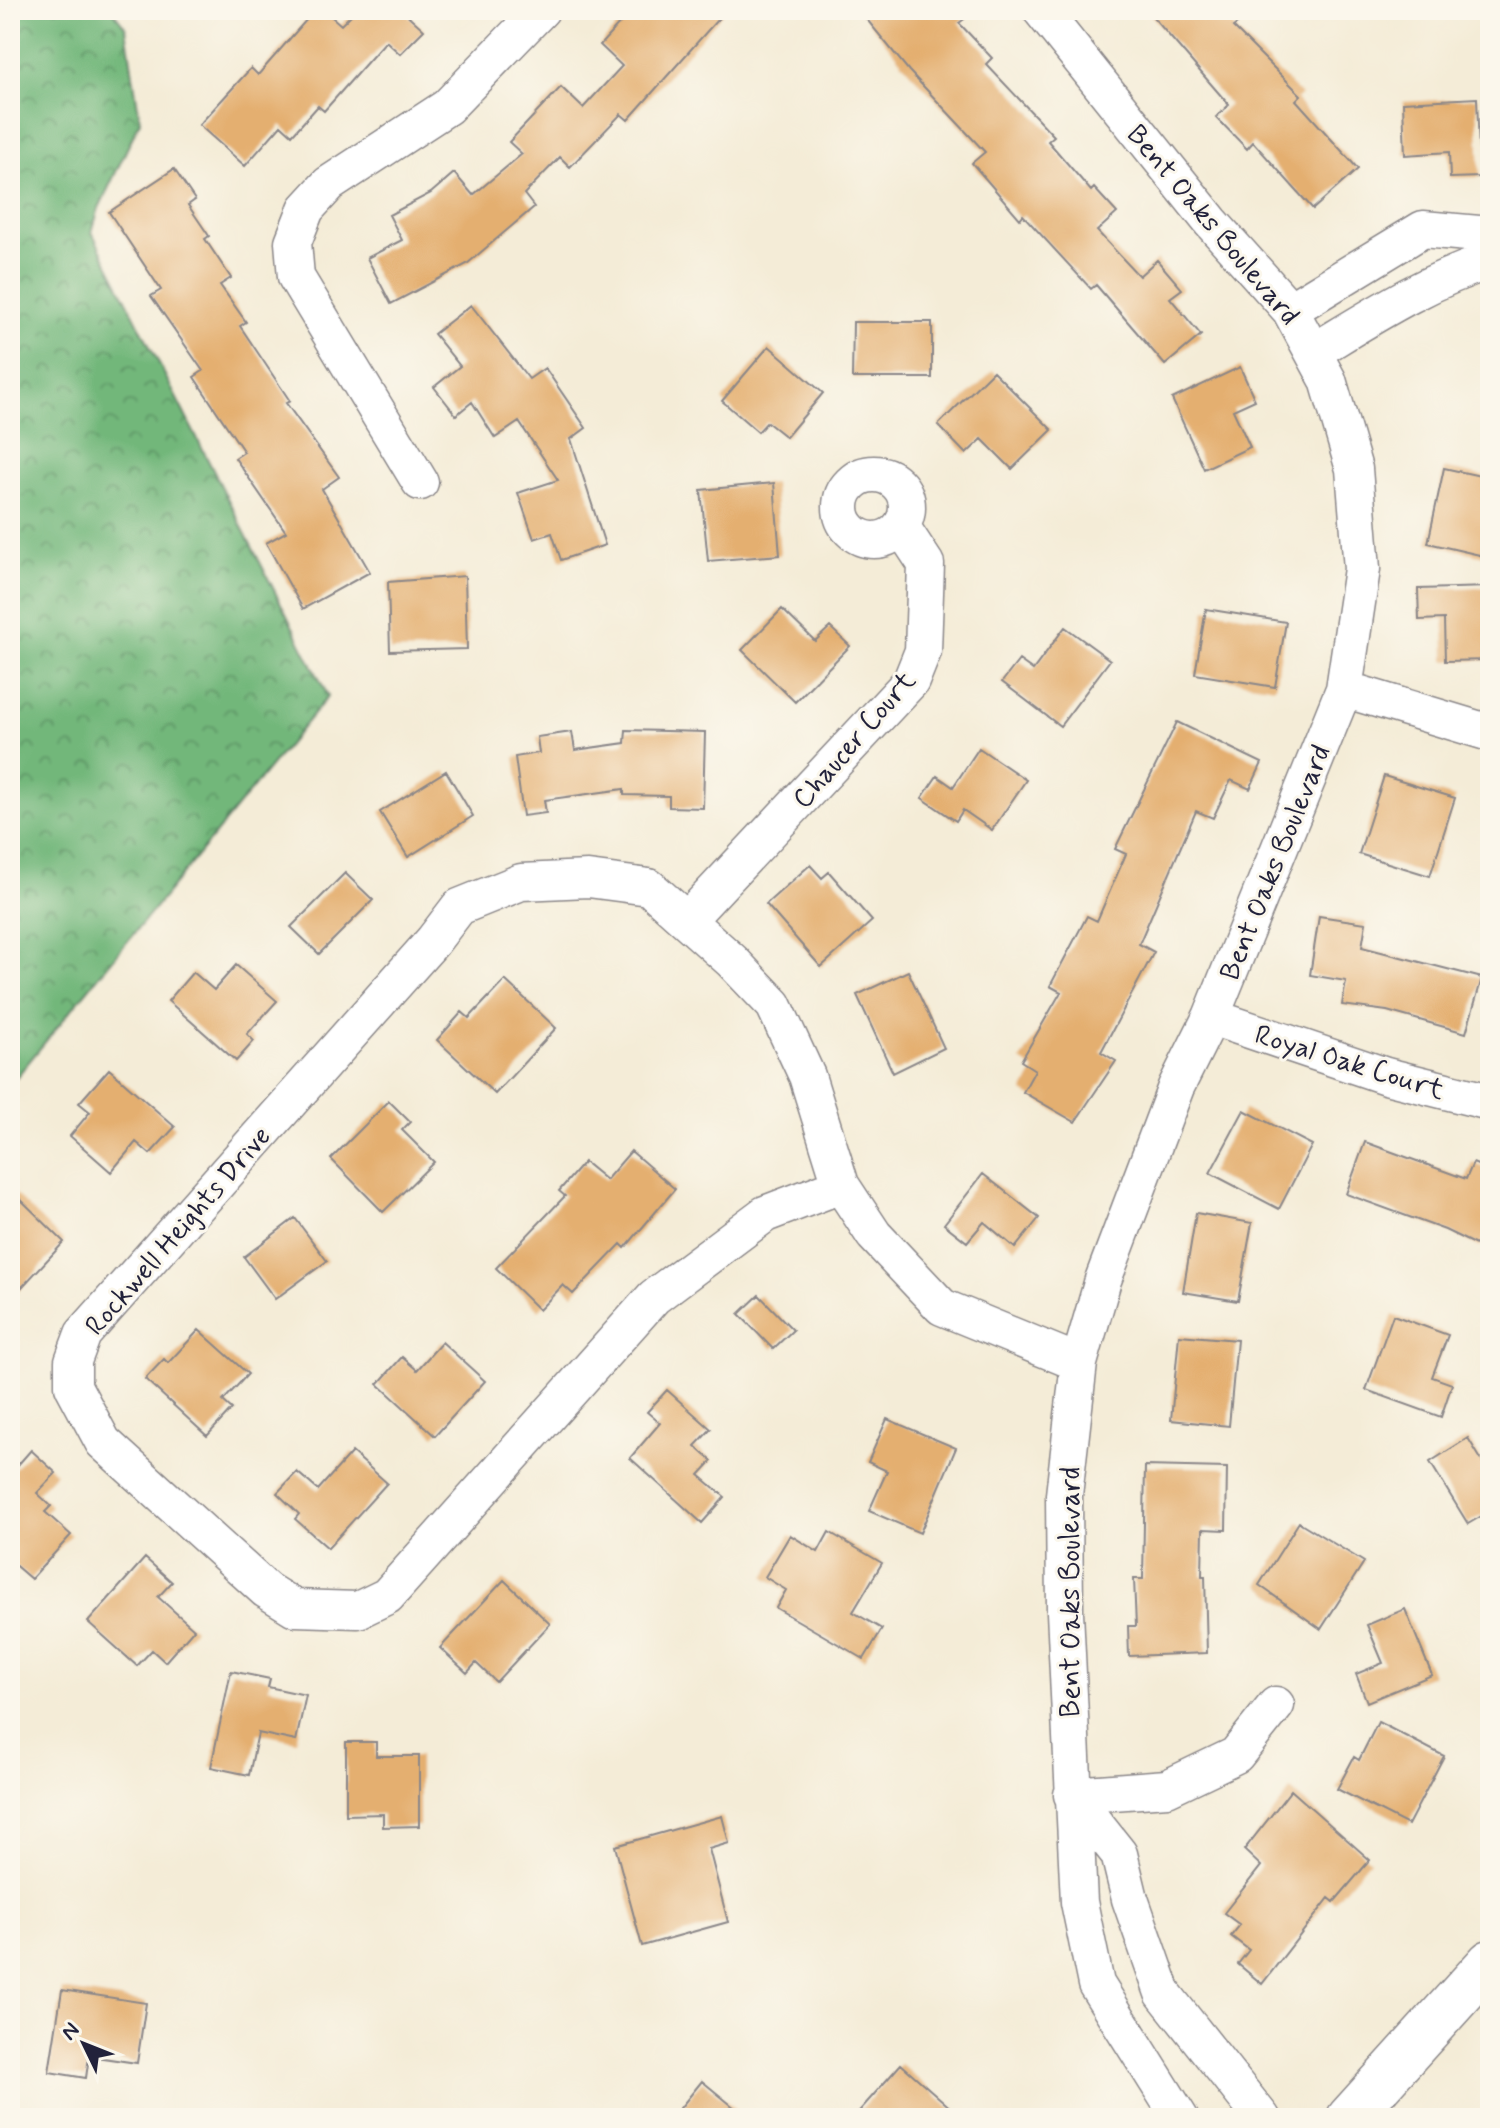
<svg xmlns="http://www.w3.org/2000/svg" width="1500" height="2128" viewBox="0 0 1500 2128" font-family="Mynerve,sans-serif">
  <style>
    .forest { fill: url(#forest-crowns); stroke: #4a6c5a; stroke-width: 2 }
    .building { fill: #e4af70 }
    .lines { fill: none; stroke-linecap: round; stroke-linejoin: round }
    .minor-casing { stroke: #8b8789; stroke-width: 39 }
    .major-casing { stroke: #8b8789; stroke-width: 47 }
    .minor { stroke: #fff; stroke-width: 36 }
    .major { stroke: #fff; stroke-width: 44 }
    .labels { text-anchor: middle; stroke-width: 6; stroke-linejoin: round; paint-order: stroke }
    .street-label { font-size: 28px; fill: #22223b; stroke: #fbf7ec }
  </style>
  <defs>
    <pattern id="forest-crowns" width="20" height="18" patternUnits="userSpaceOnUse" patternTransform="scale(2)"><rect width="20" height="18" fill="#72b77a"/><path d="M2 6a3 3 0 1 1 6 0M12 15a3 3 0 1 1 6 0" fill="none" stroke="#5d9465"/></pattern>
  </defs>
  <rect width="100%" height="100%" fill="#fbf7ec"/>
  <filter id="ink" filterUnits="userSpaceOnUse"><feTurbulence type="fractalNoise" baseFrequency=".0125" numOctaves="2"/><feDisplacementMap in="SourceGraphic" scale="16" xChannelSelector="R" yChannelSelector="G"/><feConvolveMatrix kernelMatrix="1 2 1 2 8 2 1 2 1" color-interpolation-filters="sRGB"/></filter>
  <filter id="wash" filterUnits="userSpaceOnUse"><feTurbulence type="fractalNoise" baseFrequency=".006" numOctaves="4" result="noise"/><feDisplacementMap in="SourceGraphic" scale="32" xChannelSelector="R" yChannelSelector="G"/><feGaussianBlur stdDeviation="1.8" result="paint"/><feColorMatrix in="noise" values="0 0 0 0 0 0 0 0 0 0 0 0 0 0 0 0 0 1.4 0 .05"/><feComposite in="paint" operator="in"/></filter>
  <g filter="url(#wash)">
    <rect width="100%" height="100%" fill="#f4ecd7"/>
    <path class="forest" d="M10,10H112L126,28L140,121L99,208L92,232L328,696L10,1085Z"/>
    <g id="blocks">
      <path class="building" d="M315,10H324L341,25L356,10H402L424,30L400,54L386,41L324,111L318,106L292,135L281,125L245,166L199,125L251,68L258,75Z
        M632,10H726L628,120L621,114L570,167L560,157L524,194L534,207L467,264L391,304L367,258L402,240L389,215L431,193L454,173L473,195L522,154L509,142L561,87L583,108L622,66L600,45Z
        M859,10H976L959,23L992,58L986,64L1054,136L1048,141L1091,191L1094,188L1117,213L1097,231L1139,276L1157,260L1182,289L1170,298L1201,335L1165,365L1096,285L1091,289L1023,215L1020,219L972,163L985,152L909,71Z
        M1147,10H1225L1237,24L1233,27L1301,95L1296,100L1358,169L1313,209L1253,142L1247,149L1216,117L1229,105Z
        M1477,98L1480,177L1450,178L1449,152L1405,155L1403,102Z
        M174,169L195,200L188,205L209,236L205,239L231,278L220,285L246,322L240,326L290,401L286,403L339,477L322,489L370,572L303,609L266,543L286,532L235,458L244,452L194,377L203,371L151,296L161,290L109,212Z
        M471,305L529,379L545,368L586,428L571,439L605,545L561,560L552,533L534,539L518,493L558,480L519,422L495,438L472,402L456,415L434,387L460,366L434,334Z
        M853,322H932V378H852Z
        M769,346L823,393L786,437L767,422L758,432L722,401Z
        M1240,367L1255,400L1233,410L1250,447L1204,469L1172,399Z
        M993,371L1052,430L1012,469L982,439L966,454L938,425Z
        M1444,468L1490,478V529L1484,556L1428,543Z
        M774,483L780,555L708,561L701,490Z
        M465,576L467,649L390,651L388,582Z
        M1490,587V660L1445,661L1444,619L1419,620L1418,589Z
        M782,609L815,641L830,627L850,646L795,702L742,650Z
        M1206,609L1286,622L1275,687L1195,674Z
        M1065,627L1110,660L1060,726L1002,682L1019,660L1033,670Z
        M1177,722L1262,763L1250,789L1231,780L1213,818L1196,811L1139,944L1154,952L1101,1052L1116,1061L1075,1122L1023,1092L1035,1070L1021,1061L1061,992L1050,986L1087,916L1097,921L1126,854L1115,849Z
        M626,730L705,732L703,808L669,807V796L624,795V789L544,800L546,813L523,816L515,757L539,753L537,737L572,732L575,750L625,743Z
        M979,748L1026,780L992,830L963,810L956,821L922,798L937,776L953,787Z
        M446,771L473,816L408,857L380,812Z
        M1384,776L1455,798L1430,876L1359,854Z
        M810,865L822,878L829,872L872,921L821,967L766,904Z
        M345,873L373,900L319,954L291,927Z
        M1319,916L1366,923L1362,947L1482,978L1466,1033L1387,1011L1342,1005L1346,981L1310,975Z
        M236,965L277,1001L247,1034L254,1041L236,1061L168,1001L193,972L214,990Z
        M908,971L944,1048L893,1073L857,995Z
        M505,980L556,1028L495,1094L437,1040L462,1012L469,1018Z
        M109,1069L175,1127L150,1154L136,1142L111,1172L70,1136L90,1112L79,1103Z
        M389,1101L410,1122L402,1130L434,1162L383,1212L331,1159Z
        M1244,1110L1312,1145L1279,1209L1210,1173Z
        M1365,1142L1466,1179L1473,1163L1490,1170V1221L1480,1247L1445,1230L1346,1194Z
        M631,1151L675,1189L625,1248L621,1244L573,1294L563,1285L539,1310L496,1268L565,1196L559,1191L584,1162L606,1180Z
        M983,1174L1039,1218L1015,1248L984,1222L967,1242L944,1224Z
        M10,1189L64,1242L10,1300Z
        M1196,1213L1252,1223L1238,1301L1183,1292Z
        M295,1218L327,1261L275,1299L244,1257Z
        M759,1295L793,1330L773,1349L739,1314Z
        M1393,1315L1448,1335L1432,1377L1452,1384L1441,1417L1366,1390Z
        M199,1330L248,1374L223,1401L232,1409L207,1436L145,1379L164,1359L168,1363Z
        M1179,1335L1237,1340L1229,1426L1171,1420Z
        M442,1342L485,1381L435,1436L378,1384L402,1357L417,1370Z
        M667,1390L711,1429L695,1446L712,1461L699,1475L725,1497L702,1523L630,1458L660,1423L647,1412Z
        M887,1419L956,1448L920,1533L869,1511L887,1471L868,1462Z
        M1468,1438L1490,1474V1511L1468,1524L1430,1462Z
        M31,1450L56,1473L37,1493L51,1506L45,1512L71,1535L31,1579L10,1561V1474Z
        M352,1452L387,1483L328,1548L295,1519L299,1514L277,1493L297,1472L318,1490Z
        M1145,1466L1227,1468L1226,1530L1203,1529L1202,1576H1205L1207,1653L1129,1656L1128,1626H1136L1134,1579H1143Z
        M1299,1522L1364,1562L1321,1629L1259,1585Z
        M829,1532L882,1563L853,1612L882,1629L864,1659L776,1608L786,1590L765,1577L790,1535L818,1552Z
        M145,1558L172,1582L158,1597L194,1629L165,1662L152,1650L137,1666L88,1622Z
        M504,1580L550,1624L496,1682L476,1663L467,1673L440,1648Z
        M1405,1609L1432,1675L1367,1702L1356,1674L1383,1663L1367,1625Z
        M231,1671L270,1679L268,1687L306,1695L296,1741L258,1733L249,1775L211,1767Z
        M1378,1722L1444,1756L1408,1825L1337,1789L1354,1757L1359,1760Z
        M346,1742H376V1756H419V1826L383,1827V1814L346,1815Z
        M1291,1790L1370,1860L1334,1902L1329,1898L1262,1984L1238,1964L1249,1950L1231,1936L1240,1925L1224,1913L1261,1866L1244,1850Z
        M722,1816L729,1843L709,1849L728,1922L642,1946L615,1846Z
        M62,1990L146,2003L137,2063L89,2056L86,2078L49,2072Z
        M901,2064L962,2118H853Z
        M702,2081L747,2118H672Z"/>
    </g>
  </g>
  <g filter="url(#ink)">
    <use href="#blocks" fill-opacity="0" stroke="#8b8789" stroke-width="2"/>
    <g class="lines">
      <defs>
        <path id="minor" d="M1041,10L1211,222L1290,310L1328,380L1354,469L1362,569L1344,689L1211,1017L1176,1087L1103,1280L1079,1363L1064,1495L1065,1612L1079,1902L1096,1984L1180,2118
          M1290,310L1423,229L1490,235
          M1313,352C1371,317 1426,281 1490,261
          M841 507a33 33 0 1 1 66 0a33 33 0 1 1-66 0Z
          M420,482L296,277L293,242L306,209L329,184L447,107L541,10
          M1344,689L1490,733
          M687,920L911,681L923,651L926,564L901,526
          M1211,1017L1386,1076L1490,1102
          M841,1185L765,1214L654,1297L387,1596L358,1610L295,1608L266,1590L103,1442L73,1386V1361L83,1334L433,941L459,907L521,882L588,879L649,887L732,961L774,1005L807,1076L841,1185L874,1235L942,1307L1079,1363
          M1072,1795L1119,1854L1130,1899L1163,1993L1262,2118
          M1072,1795L1167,1788L1236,1755L1276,1705"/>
        <path id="major" d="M1349,2118L1490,1962"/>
      </defs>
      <use href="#minor" class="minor-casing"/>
      <use href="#major" class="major-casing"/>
      <use href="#minor" class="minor"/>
      <use href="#major" class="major"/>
    </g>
  </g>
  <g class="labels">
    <g class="street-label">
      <text transform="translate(1214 224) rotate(50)" y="10">Bent Oaks Boulevard</text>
      <text transform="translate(853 739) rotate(-49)" y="10">Chaucer Court</text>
      <text transform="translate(1274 862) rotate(-68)" y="10">Bent Oaks Boulevard</text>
      <text transform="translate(1350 1061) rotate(17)" y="10">Royal Oak Court</text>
      <text transform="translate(177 1230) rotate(-49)" y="10">Rockwell Heights Drive</text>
      <text transform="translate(1069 1592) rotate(-90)" y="10">Bent Oaks Boulevard</text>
    </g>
  </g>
  <rect width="1500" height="2128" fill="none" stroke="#fbf7ec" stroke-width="40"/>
  <g transform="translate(84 2044) rotate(313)" stroke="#fbf7ec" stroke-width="6" paint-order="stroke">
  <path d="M0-6L14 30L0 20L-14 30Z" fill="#22223b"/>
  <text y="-12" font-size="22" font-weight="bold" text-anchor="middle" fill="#22223b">N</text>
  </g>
</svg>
